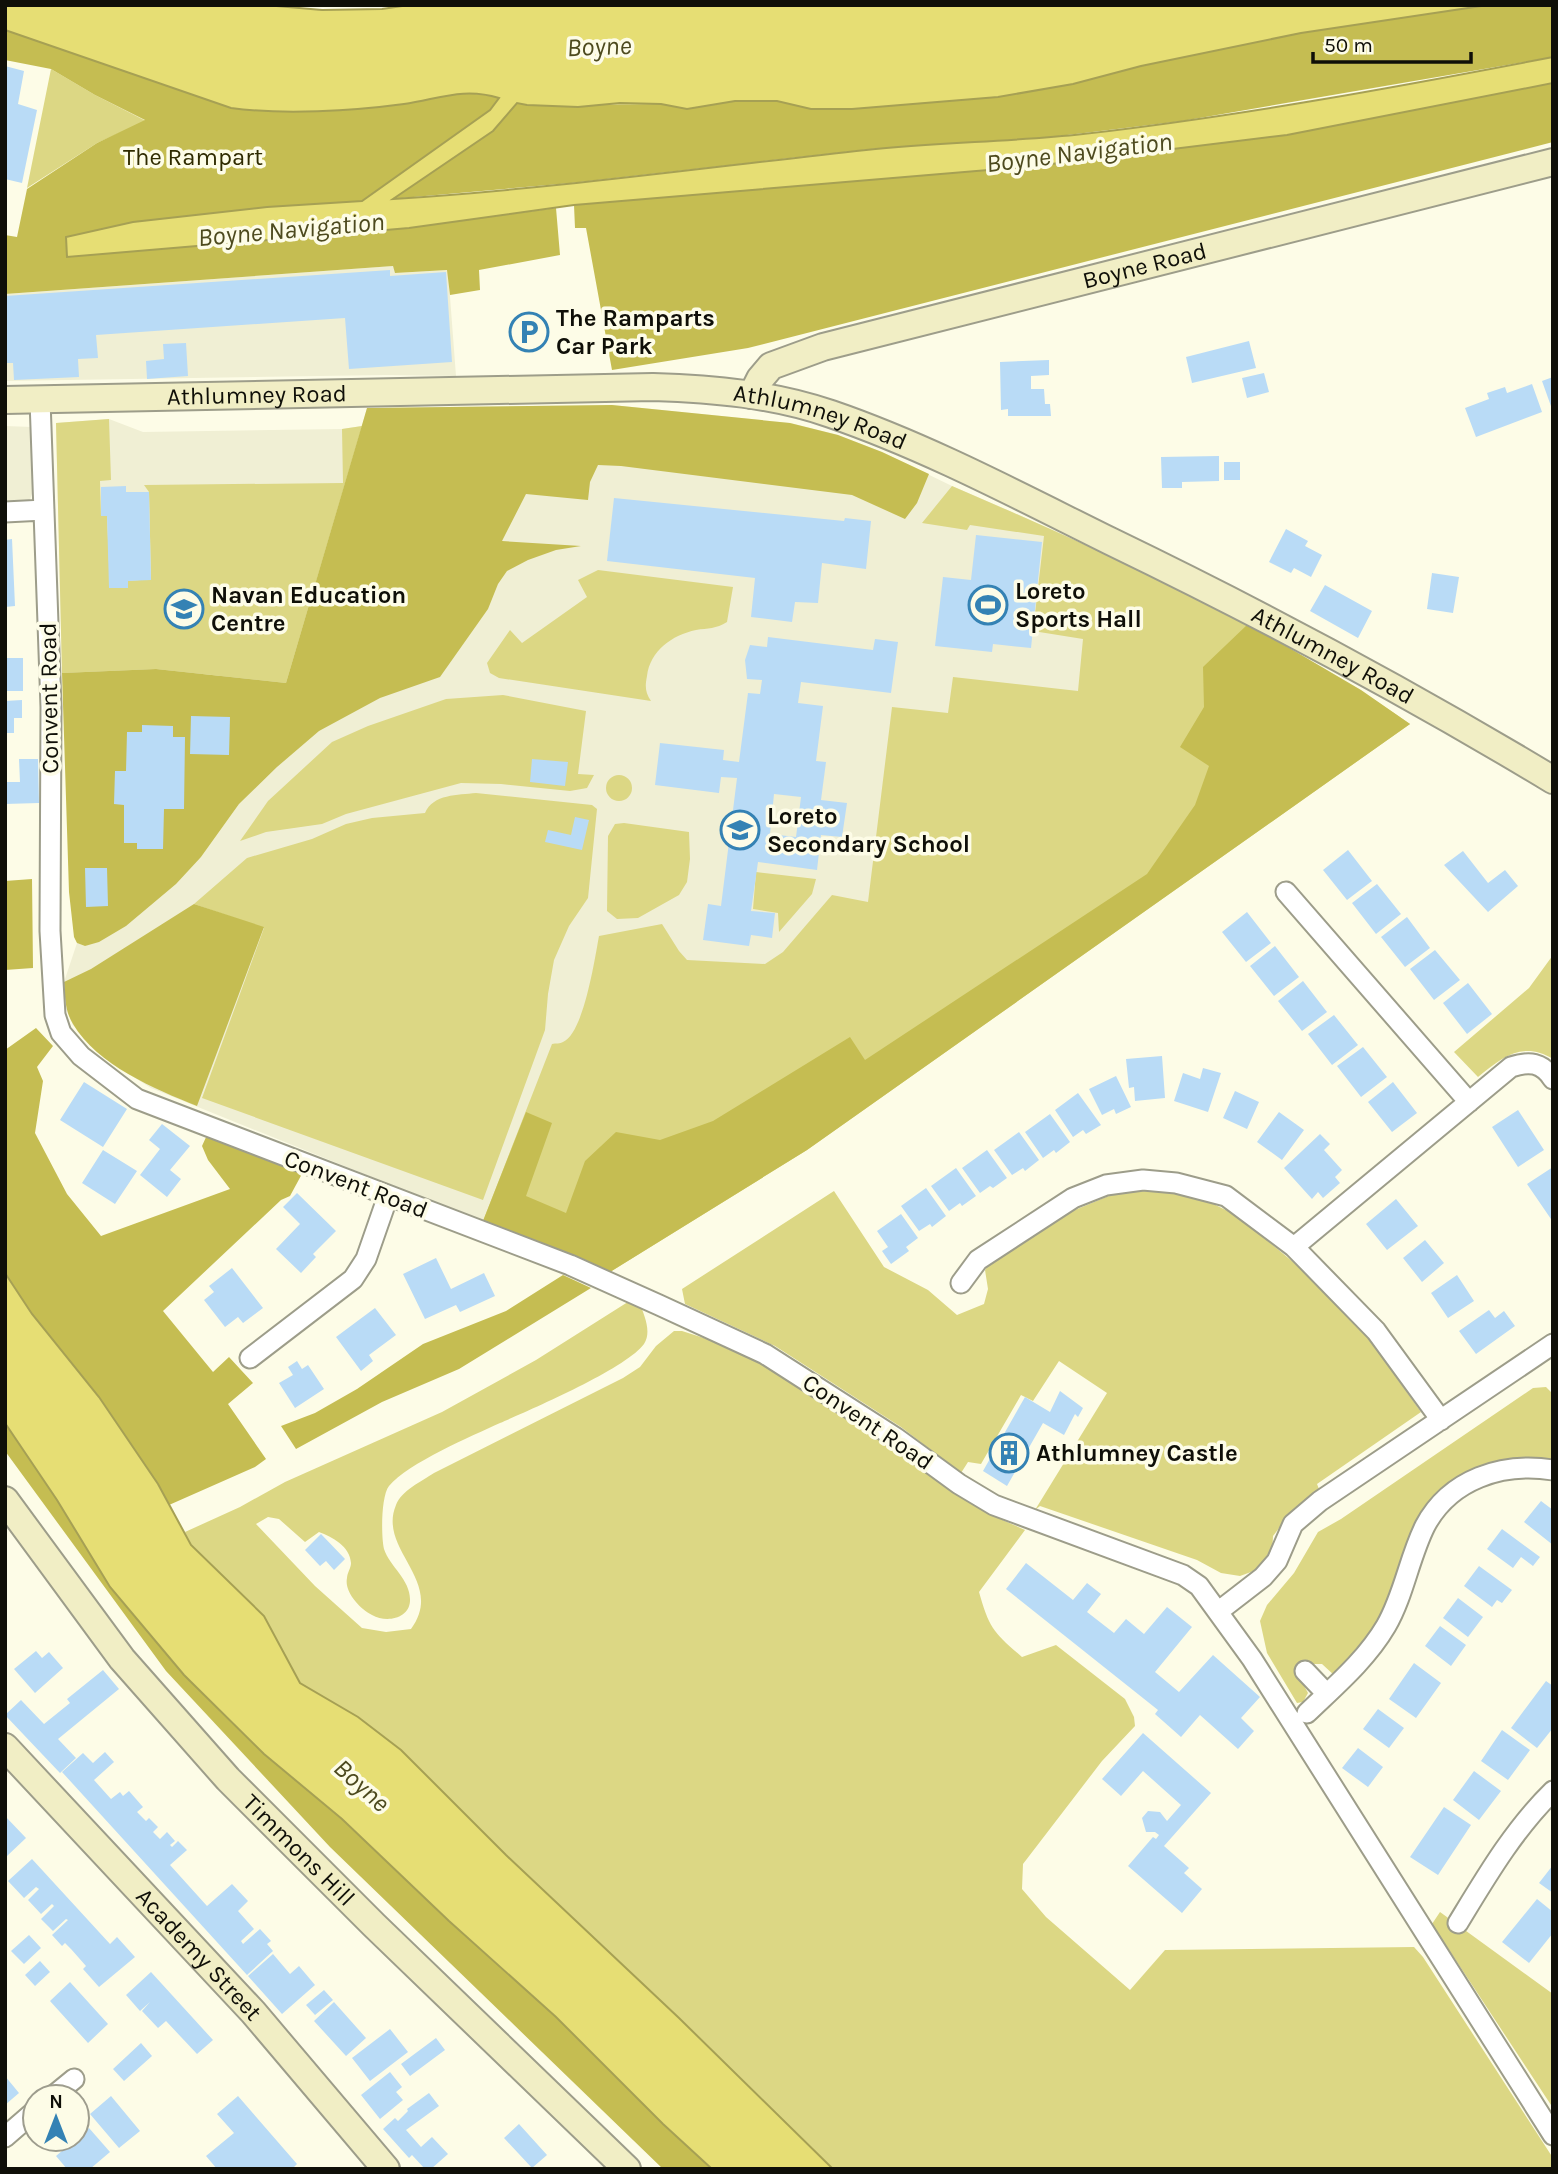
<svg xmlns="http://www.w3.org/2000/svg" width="1558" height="2174" viewBox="0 0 1558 2174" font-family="Karla,sans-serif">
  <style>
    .built { fill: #f0efd4 }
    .green { fill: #dcd784 }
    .forest { fill: #c5bd52 }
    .water { fill: #e6de74; stroke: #a6a054; stroke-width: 2 }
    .building { fill: #b9dbf6; fill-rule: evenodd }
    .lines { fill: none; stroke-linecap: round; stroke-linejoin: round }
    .street-casing { stroke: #9d9d8a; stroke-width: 23 }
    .secondary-casing { stroke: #9d9d8a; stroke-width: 30 }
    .street { stroke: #fff; stroke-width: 19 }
    .secondary { stroke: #f1eec5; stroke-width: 26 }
    .labels { text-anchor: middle; stroke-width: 7; stroke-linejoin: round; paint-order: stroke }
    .park-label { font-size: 24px; fill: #2f2b00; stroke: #fdfce7 }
    .street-label { font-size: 24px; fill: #0f0f08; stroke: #fdfce7 }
    .poi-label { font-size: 24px; font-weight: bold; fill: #0f0f08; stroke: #fdfce7; text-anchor: start }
    .water-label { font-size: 26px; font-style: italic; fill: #4d4a1e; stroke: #fdfce7 }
  </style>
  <rect width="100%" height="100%" fill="#fdfce7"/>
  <path class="built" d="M393,266L396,273L448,270L456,376L386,375L5,381V294Z
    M612,405L790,423L838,435L882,452L952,486L1028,519L1293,650L1361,690L1410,724L807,1150L610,1272L596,1265L426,1199L151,1088L116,1066L89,1044L73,1025L66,1009L64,982L77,943L85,946L201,857L239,804L277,767L218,674L62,673L56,423L109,419L143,432L342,429L362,426L367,408Z
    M5,426L32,427L33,490L30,500L25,502L5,503Z"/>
  <path class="green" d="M51,69L95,95L146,121L97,143L27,188Z
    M109,419L111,480L100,481L101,516H107L110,588H128V581L151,579L149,492L144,485L343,483L342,429L362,426L286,683L156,669L62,673L56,423Z
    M952,486C1112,555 1266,625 1410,724L807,1150L610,1272L596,1265L483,1221L552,1044C556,1043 560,1044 563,1042C584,1033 595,957 599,936L662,924L679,951L687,960L765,964L783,952L832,895L868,902L892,707L948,713L953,677L1078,691L1083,639L1033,631L1044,536L970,525L967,530L922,523Z
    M598,570L733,587L727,622C716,629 708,628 696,630C672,635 650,651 647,676C645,686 645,692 651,701L499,678L490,673L487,663L510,630L522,643L587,597L578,580Z
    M503,695L586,711L578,774L594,775L587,788L570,791L501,784L461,783L346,814L322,824L266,832L240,841L268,801L332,742L368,726L446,699Z
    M606 788a13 13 0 1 1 26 0a13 13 0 1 1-26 0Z
    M476,793L592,805L597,809L588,898L569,926L554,960L548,994L545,1030L483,1200L202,1098L264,928L194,904L247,858L312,839L346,824L372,818L425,813C433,794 458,795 476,793Z
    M624,823L689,832L690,859L687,882L679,895L638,918L617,919L607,911L608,836L615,824Z
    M756,872L816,879L812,894L779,932L778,913L753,909Z
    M1553,955V1059C1523,1040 1501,1058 1478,1077L1454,1052L1529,988Z
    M1156,1186L1195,1195L1238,1216L1293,1262L1362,1329L1421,1412L1317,1484L1319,1489L1293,1510L1273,1536L1272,1555L1265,1564L1251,1572L1240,1576L1221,1573L1197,1560L1040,1506L1035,1510L1107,1393L1059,1361L1033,1401L1021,1395L981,1464L968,1462L961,1473L901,1427L775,1346L685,1304L682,1289L834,1191L884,1267L928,1290L957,1315L984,1304L988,1289L985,1270L990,1263L1070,1212L1116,1193Z
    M631,1300L640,1303C644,1316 652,1331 644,1344C627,1368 530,1410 500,1423C472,1436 408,1463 389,1486C381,1496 381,1536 384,1549C390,1567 411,1580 410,1601C409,1619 386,1623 372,1615C360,1609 344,1592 347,1578C347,1573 351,1568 351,1563C350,1546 332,1537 319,1532L305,1542L279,1519L268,1517L256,1524L315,1586L362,1628L386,1632L411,1629C446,1581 377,1550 396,1505C401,1491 422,1481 434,1473L623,1378L640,1367L656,1346L674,1331H682L707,1339L760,1363L863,1425L987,1513L1025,1530L979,1592C989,1628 994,1633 1022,1657L1056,1645L1125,1699L1134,1717L1135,1726L1102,1761L1023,1864L1022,1889L1046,1917L1130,1990L1165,1950L1414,1947L1423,1957L1553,2158V2169H833L679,2018L506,1855L401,1750L358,1717L300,1683L264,1616L191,1546L185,1532L240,1507L285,1482L442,1412L536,1360Z
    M1546,1387L1553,1394V1461C1503,1453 1442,1472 1418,1520C1403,1551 1397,1586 1382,1616C1371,1638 1351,1657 1335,1676L1322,1664H1314L1298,1675L1308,1693L1303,1702L1297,1703L1267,1653L1260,1621L1267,1605L1294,1573L1318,1532L1341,1519L1533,1388Z
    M1440,1912L1553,1994V2108L1432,1924Z"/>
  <path class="forest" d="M1488,5H1553V57L1182,121L1084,133L1008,142L871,149L571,183L391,199L493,131L517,103L527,105L661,104L687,109L737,101H777L811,109H852L998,97L1073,84L1141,66L1301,33Z
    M5,30L231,108C283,115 352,111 404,104C444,98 458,88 500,98L490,110L362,201L267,207L133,222L66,237L67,257L409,228L556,208L560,255L479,270L480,290L450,295L447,270L395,273L393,266L5,294V235L17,237L27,189L97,143L145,120L95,95L51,69L5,60Z
    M1553,83V142L748,348L612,370L586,228H575L574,205L1035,166L1287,135Z
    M612,405L790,423L838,435L882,452L929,474L917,503L905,519L852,495L621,466L598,465L590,482L588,500L526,494L502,541L581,546L556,550L528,560L507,571L498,584L488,609L440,677L380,698L319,731L277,767L239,804L201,857L176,884L126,926L99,942L85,946L77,943L74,937L69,892L62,673L156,669L286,683L367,408Z
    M1248,624L1361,690L1410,724L807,1150L610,1272L596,1265L483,1221L526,1112L552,1123L526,1196L566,1213L585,1161L616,1132L660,1140L713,1121L850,1037L865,1060L1147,874L1195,805L1209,766L1180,747L1204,707L1203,667Z
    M32,879L33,968L5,970V881Z
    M194,904L264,927L197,1106C155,1089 97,1065 73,1024C65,1011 65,997 64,982L91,969Z
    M36,1028L53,1046L37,1067L43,1081L35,1133L67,1194L101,1236L230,1189L208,1160L202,1146L207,1135L303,1172L290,1196L281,1200L163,1311L213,1372L229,1357L253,1383L228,1404L266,1459L255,1467L169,1505L158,1484L32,1314L5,1273V1050Z
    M563,1275L591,1288L459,1369L382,1402L296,1449L281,1426L315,1413L357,1389L423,1344L506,1311Z
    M5,1423L57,1500L110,1587L184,1675L264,1754L342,1819L449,1921L556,2017L663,2124L712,2169H663L330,1847L166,1671L5,1451Z"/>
  <path class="water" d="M5,5H265L322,10L382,9L409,5H1488L1301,33L1141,66L1073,84L998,97L852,109H811L777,101H735L687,109L661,104L620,103L578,107L527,105L517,103L493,131L393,199C551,189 709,167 866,150C938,142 1011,142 1083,134C1240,116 1397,87 1553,57V83L1287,135L1035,166L574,205L409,228L67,257L66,237L133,222L267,207L362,201L490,110L499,98C463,87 439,99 404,104C352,111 283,115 231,108L5,30Z
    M5,1273L32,1314L99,1397L158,1484L191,1545L264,1616L300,1683L358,1717L401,1750L506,1855L679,2018L833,2169H712L663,2124L556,2017L449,1921L342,1819L264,1754L184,1675L110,1587L57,1500L5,1423Z"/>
  <path class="building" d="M5,66L24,71L18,104L37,110L22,183L5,179Z
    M390,270V276L446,272L452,362L349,369L345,318L96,335L98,358L78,359L79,377L14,380L13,363H5V296Z
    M1249,341L1256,368L1192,383L1186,357Z
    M186,343L188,376L147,379L146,361L164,359L163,344Z
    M1049,360V375L1031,376V389H1044L1045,404H1050L1051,416H1008V409L1001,410L1000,362Z
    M1264,373L1269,392L1247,398L1242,378Z
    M1553,377V409H1552L1542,381Z
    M1532,384L1542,412L1476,437L1465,408L1489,399L1487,393L1505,387L1507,393Z
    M1219,456V481L1182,482V488H1162L1161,457Z
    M1224,462H1240V480H1224Z
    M126,486V492H149L151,580L128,581V588H109L107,516H101V487Z
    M614,498L844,521L845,518L871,521L866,569L822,563L818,603L795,602L792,622L751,617L755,578L607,561Z
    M1286,529L1308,541L1305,546L1322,555L1311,577L1294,568L1291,573L1269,562Z
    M976,535L1042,542L1031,648L993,644L992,652L935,646L943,577L971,580Z
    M12,539L15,606L5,607V540Z
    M1432,573L1459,577L1453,613L1427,609Z
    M1325,585L1372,611L1358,638L1310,611Z
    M768,637L873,650L875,639L898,642L891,693L801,682L798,703L823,706L816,761L826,762L821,800L847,803L842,837L821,835L817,870L758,862L751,911L775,913L772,938L751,935L749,946L703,940L708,904L721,906L737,778L721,777L719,793L655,785L660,743L724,750L723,760L739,762L748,693L760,694L762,680L747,679L745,660L750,645L767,647ZM774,794L801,797L796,837L770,834Z
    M5,658H23V691H5Z
    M22,700V718H14V733H5V701Z
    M191,716L230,717L229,755L190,754Z
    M142,725L173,726V737H185L184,809H164L163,849H137V843H124V805L114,804L115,771H126L127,732H142Z
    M19,759H38L39,803L5,804V782H20Z
    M532,759L568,762L565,786L530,782Z
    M575,817L589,820L582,850L545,842L548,830L571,835Z
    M1348,850L1372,881L1347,900L1323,870Z
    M1463,851L1488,883L1505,870L1518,886L1488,912L1444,865Z
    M85,868H107L108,906L86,907Z
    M1377,884L1401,914L1376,934L1352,903Z
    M1247,912L1271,943L1246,962L1222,932Z
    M1407,917L1430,948L1405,967L1381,937Z
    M1275,946L1299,977L1274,996L1250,966Z
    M1435,950L1460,980L1434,1000L1410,969Z
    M1303,981L1327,1012L1302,1031L1278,1001Z
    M1468,983L1492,1014L1467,1034L1443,1003Z
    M1334,1015L1358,1045L1332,1065L1308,1034Z
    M1363,1047L1387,1077L1361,1097L1337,1066Z
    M1162,1056L1165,1098L1135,1101L1134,1087L1129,1088L1126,1059Z
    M1203,1068L1221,1073L1208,1112L1174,1101L1183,1073L1200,1079Z
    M1116,1076L1131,1107L1116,1114L1114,1109L1102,1115L1089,1089Z
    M84,1082L127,1109L103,1147L60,1120Z
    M1393,1082L1417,1113L1392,1132L1368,1102Z
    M1235,1091L1259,1102L1247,1129L1223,1118Z
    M1078,1093L1101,1125L1086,1134L1083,1130L1073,1137L1055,1110Z
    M1518,1110L1544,1150L1518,1167L1492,1127Z
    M1279,1112L1304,1130L1282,1160L1257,1142Z
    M1050,1114L1070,1142L1056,1153L1054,1150L1043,1158L1025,1132Z
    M162,1124L190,1146L170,1170L181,1179L167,1197L140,1175L160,1149L149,1140Z
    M1019,1132L1039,1160L1025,1171L1023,1168L1012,1175L994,1150Z
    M1320,1134L1330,1144L1324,1150L1342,1170L1335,1177L1340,1183L1323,1198L1318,1192L1312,1199L1284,1168Z
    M103,1150L137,1171L115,1204L82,1183Z
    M987,1150L1007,1178L993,1188L990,1186L980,1193L962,1168Z
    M1553,1167V1222L1527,1184Z
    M956,1168L976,1196L962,1206L960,1203L949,1211L931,1186Z
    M926,1188L946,1216L932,1227L930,1224L919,1231L901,1206Z
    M297,1193L336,1231L313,1254L316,1257L301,1273L276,1249L300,1224L283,1207Z
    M1396,1199L1418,1226L1387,1250L1366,1224Z
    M901,1214L918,1238L906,1247L909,1251L891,1264L882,1251L888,1247L877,1231Z
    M1425,1240L1444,1263L1422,1282L1403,1258Z
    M436,1258L451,1289L484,1273L495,1296L460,1312L456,1305L425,1319L403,1274Z
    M232,1268L263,1308L243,1323L238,1317L225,1327L204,1300L214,1292L209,1286Z
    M1457,1275L1474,1301L1448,1318L1431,1293Z
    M375,1308L396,1335L369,1355L373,1361L361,1371L336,1337Z
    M1489,1310L1495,1318L1504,1311L1515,1326L1476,1354L1459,1331Z
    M297,1361L302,1369L308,1365L324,1389L295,1408L279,1383L293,1375L288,1367Z
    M1060,1391L1083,1408L1078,1417L1075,1414L1064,1435L1043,1423L1007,1486L983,1471L1025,1397L1050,1412Z
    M1541,1501L1553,1510V1545L1524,1522Z
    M1502,1529L1540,1557L1533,1566L1521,1557L1513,1568L1487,1549Z
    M321,1534L345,1559L334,1570L326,1561L320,1566L305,1550Z
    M1026,1563L1073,1600L1087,1583L1101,1594L1087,1612L1114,1633L1126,1619L1144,1634L1167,1607L1192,1627L1155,1672L1179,1692L1213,1655L1260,1697L1241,1718L1254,1731L1238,1749L1200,1715L1181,1737L1155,1714L1158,1710L1006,1589Z
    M1479,1566L1512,1590L1502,1603L1497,1600L1492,1607L1464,1586Z
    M1458,1598L1483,1617L1468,1637L1443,1618Z
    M1440,1626L1466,1645L1451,1666L1425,1646Z
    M36,1651L42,1658L49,1652L63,1668L35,1693L14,1669Z
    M1414,1663L1441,1683L1416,1718L1389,1699Z
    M103,1670L119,1689L58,1739L76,1758L60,1773L5,1715L21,1700L44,1724L70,1703L67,1699Z
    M1546,1681L1553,1686V1728L1537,1748L1511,1728Z
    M1378,1709L1404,1728L1389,1748L1363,1729Z
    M1502,1730L1530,1750L1508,1780L1481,1761Z
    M1143,1733L1211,1793L1164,1846L1189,1868L1184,1873L1202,1889L1182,1913L1128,1866L1153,1837L1156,1839L1159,1835L1155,1832H1146L1142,1818L1148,1811L1160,1812L1167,1821L1181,1805L1143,1771L1121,1796L1102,1779Z
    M1358,1748L1383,1767L1368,1787L1342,1768Z
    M105,1752L114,1762L94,1780L111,1799L120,1792L123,1796L129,1791L143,1807L137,1812L146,1821L149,1818L158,1827L153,1832L160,1839L167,1832L175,1841L170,1845L172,1847L178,1841L187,1850L170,1865L207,1906L232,1884L248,1901L238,1911L254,1929L241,1941L243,1944L260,1929L271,1941L267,1944L273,1951L247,1975L62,1772L83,1753L93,1763Z
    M1474,1771L1501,1791L1479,1820L1453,1800Z
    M1444,1807L1471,1825L1438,1875L1410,1857Z
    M5,1816L26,1838L7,1856L5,1854Z
    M32,1859L110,1944L117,1937L135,1957L99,1987L83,1969L86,1966L71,1949L65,1943L62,1946L52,1935L68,1920L66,1919L53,1931L41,1919L54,1906L52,1904L41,1914L28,1900L39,1889L36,1887L24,1898L8,1881Z
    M1553,1865V1893L1539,1883Z
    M1537,1899L1553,1912V1933L1529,1963L1502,1942Z
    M29,1935L41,1948L24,1964L11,1951Z
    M273,1954L290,1974L299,1966L315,1985L282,2014L248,1976Z
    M40,1961L50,1972L35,1986L25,1975Z
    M151,1972L213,2040L197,2054L166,2021L158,2028L142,2011L150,2002L140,2011L126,1995Z
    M70,1982L108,2024L88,2043L50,2001Z
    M324,1990L333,2000L315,2015L306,2005Z
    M334,2002L366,2038L346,2056L314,2021Z
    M390,2029L408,2052L370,2081L352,2058Z
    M436,2038L445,2050L410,2076L401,2064Z
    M141,2043L152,2056L124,2081L113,2069Z
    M390,2072L402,2087L396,2092L403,2100L380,2119L361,2095Z
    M5,2076L19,2093L5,2105Z
    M429,2093L439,2106L406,2130L421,2147L432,2137L448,2154L431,2169H425L412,2155L409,2158L383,2129L395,2118L398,2121L408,2111L407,2109Z
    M111,2096L140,2131L119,2148L90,2114Z
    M238,2096L297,2164L292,2169H217L206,2156L234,2133L217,2114Z
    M519,2124L547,2155L532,2168L504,2138Z
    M89,2128L110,2152L90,2169H67L56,2156Z"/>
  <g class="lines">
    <defs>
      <path id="street" d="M40,400L51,707L50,931L55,1015L61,1033L81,1056L137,1099L570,1265L659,1305L765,1354L896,1438L959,1484L994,1505L1183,1575L1199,1586L1252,1659L1553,2135
        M5,512L44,510
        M1286,892L1469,1102
        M1294,1247L1511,1067C1529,1061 1542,1062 1553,1079
        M961,1283L978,1260L1073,1198L1106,1185L1143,1180L1176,1183L1226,1196L1294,1247L1376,1331L1441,1420
        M250,1358L353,1279L366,1259L388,1196
        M1219,1611L1263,1577L1277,1561L1293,1524L1320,1501L1553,1344
        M1305,1671L1327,1694
        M1307,1713C1335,1686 1366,1660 1386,1626C1404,1595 1409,1558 1425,1526C1450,1479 1502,1462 1553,1470
        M1458,1923C1486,1877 1514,1829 1553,1791
        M52,2097L74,2079
        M5,2137L35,2111"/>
      <g id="secondary">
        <path id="s1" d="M752,395L760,379L771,366L823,347L1553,162"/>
        <path id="s2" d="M5,400L653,387C713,389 774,394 831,414C927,447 1019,496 1110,541C1261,614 1409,693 1553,780"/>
        <path id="s3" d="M5,1500L122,1659L228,1779L374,1925L627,2169"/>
        <path id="s4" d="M5,1747L253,2012L386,2169"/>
      </g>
    </defs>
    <use href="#street" class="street-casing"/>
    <use href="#secondary" class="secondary-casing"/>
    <use href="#street" class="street"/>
    <use href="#secondary" class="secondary"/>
  </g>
  <defs>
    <symbol id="parking-ring" viewBox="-11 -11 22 22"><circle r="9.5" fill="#fdfce7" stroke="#3482b4" stroke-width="1.5"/><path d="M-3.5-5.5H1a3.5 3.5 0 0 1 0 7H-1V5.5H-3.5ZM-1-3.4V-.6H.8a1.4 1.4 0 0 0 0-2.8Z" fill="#3482b4"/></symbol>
    <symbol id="stadium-ring" viewBox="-11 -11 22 22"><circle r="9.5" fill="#fdfce7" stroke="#3482b4" stroke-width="1.5"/><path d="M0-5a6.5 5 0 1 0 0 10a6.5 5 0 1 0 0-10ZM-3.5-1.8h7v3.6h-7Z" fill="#3482b4"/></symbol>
    <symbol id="university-ring" viewBox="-11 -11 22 22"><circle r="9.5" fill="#fdfce7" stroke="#3482b4" stroke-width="1.5"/><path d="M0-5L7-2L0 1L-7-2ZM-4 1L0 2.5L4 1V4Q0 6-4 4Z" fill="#3482b4"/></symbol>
    <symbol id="school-ring" viewBox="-11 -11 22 22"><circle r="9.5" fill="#fdfce7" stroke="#3482b4" stroke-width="1.5"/><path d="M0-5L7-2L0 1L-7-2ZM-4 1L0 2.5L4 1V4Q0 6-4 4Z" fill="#3482b4"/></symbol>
    <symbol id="building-ring" viewBox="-11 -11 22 22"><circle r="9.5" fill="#fdfce7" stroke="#3482b4" stroke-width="1.5"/><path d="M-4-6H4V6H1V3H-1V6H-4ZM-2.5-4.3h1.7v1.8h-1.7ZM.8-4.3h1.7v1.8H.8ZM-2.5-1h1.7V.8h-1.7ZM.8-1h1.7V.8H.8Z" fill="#3482b4"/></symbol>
  </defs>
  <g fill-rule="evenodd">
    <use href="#parking-ring" x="507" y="310" width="44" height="44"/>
    <use href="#stadium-ring" x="966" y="583" width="44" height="44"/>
    <use href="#university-ring" x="162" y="587" width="44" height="44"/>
    <use href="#school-ring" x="718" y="808" width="44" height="44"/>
    <use href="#building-ring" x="987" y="1431" width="44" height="44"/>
  </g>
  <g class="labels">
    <g class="park-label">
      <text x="193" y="165">The Rampart</text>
    </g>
    <g class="street-label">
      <text dy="8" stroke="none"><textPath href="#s1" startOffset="422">Boyne Road</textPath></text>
      <text dy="8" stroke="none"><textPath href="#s2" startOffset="252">Athlumney Road</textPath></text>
      <text dy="8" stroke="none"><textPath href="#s2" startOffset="819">Athlumney Road</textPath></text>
      <text dy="8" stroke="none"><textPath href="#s2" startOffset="1386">Athlumney Road</textPath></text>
      <text transform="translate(49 698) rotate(-91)" y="8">Convent Road</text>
      <text transform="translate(356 1184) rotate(21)" y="8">Convent Road</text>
      <text transform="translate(868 1422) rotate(34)" y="8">Convent Road</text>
      <text dy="8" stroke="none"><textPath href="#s3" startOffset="458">Timmons Hill</textPath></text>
      <text dy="8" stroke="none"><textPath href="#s4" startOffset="284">Academy Street</textPath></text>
    </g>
    <g class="poi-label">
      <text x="556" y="326">The Ramparts<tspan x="556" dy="28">Car Park</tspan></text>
      <text x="1015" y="599">Loreto<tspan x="1015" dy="28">Sports Hall</tspan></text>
      <text x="211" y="603">Navan Education<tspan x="211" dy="28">Centre</tspan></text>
      <text x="767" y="824">Loreto<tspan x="767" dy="28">Secondary School</tspan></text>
      <text x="1036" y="1461">Athlumney Castle</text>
    </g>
    <g class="water-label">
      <text transform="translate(599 46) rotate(-2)" y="9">Boyne</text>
      <text transform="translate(1079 152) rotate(-7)" y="9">Boyne Navigation</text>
      <text transform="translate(291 229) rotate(-5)" y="9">Boyne Navigation</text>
      <text transform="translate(362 1785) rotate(42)" y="9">Boyne</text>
    </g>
  </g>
  <rect width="1558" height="2174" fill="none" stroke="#0f0f08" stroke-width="14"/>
  <g transform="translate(56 2118)"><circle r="33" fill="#fdfce7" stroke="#9e9d8e" stroke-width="2"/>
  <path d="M0-5L12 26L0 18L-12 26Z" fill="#3482b4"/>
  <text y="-10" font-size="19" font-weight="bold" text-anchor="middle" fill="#0f0f08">N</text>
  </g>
  <path d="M1313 52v10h158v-10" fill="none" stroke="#0f0f08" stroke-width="3.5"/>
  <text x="1324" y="52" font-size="21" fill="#0f0f08" stroke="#fdfce7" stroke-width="5" paint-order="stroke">50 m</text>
</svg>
